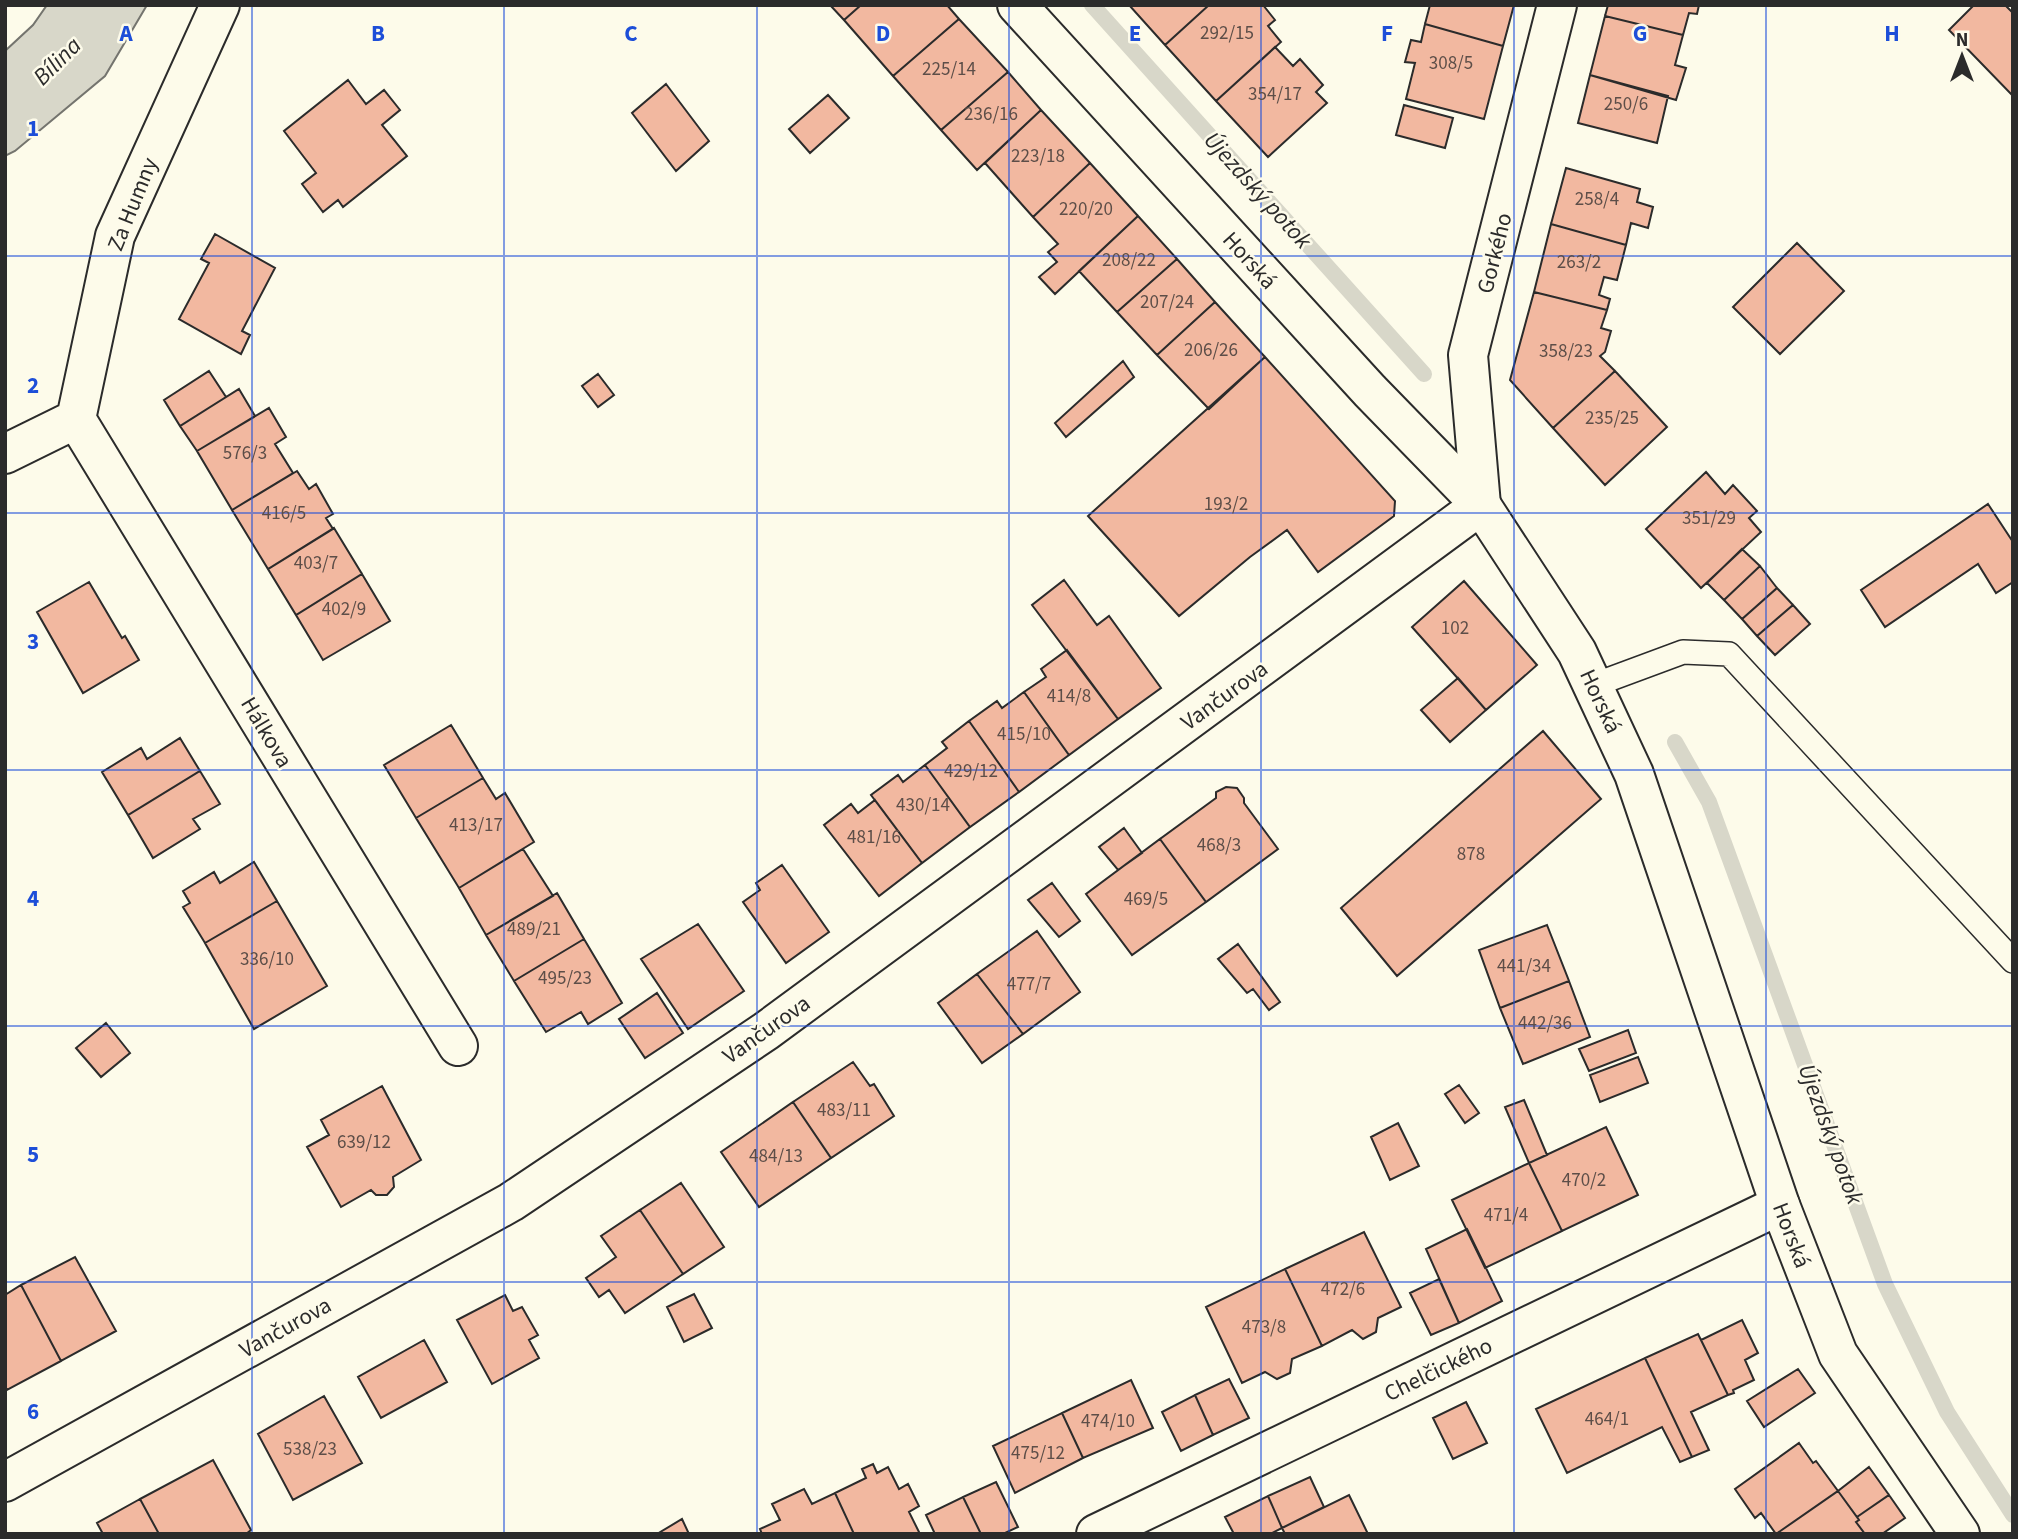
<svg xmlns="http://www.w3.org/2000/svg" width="2018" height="1539" viewBox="0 0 2018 1539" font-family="'Source Sans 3',sans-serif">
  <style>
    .water { fill: #d8d7c9; stroke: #74746e; stroke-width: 2 }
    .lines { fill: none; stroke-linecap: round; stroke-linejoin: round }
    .stream { stroke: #d8d7c9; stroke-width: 16 }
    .building { fill: #f2b8a0; stroke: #2b2b2b; stroke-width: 2 }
    .lane-casing { stroke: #2b2b2b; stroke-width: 26 }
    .street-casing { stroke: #2b2b2b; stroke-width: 42 }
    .secondary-casing { stroke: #2b2b2b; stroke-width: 42 }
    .lane { stroke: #fdfbea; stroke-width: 23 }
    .street { stroke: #fdfbea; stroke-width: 38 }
    .secondary { stroke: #fdfbea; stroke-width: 38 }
    .grid { fill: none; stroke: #1d4ed8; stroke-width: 2; stroke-opacity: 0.55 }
    .labels { text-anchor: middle; stroke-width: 5; stroke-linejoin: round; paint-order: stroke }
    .number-label { font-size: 19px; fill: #5d4e48 }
    .street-label { font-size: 23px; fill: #2b2b2b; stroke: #fdfbea }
    .water-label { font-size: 24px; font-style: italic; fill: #2b2b2b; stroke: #fdfbea }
    .grid-label { font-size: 23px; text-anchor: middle; font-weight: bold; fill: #1d4ed8; stroke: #fdfbea; stroke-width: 5; stroke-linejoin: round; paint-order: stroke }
  </style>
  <rect width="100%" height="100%" fill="#fdfbea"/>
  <path class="water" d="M47,5H147L105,76L15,151L5,156V51L33,25Z"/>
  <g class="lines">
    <path class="stream" d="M1092,5L1424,374
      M1675,742L1709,802L1885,1284L1947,1412L2013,1515"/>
  </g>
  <path class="building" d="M830,5H861L844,20Z
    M861,5H947L959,19L893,76L844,20Z
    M1129,5H1209L1165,45Z
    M1209,5H1263L1275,20L1268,26L1281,42L1216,101L1165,45Z
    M1430,5H1514L1503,46L1425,24Z
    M1608,5H1699L1697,14L1689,13L1683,35L1605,16Z
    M1974,5H2005L2013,13V96L1949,30Z
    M1605,16L1683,35L1675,65L1686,68L1676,100L1590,75Z
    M959,19L1008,72L941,130L893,76Z
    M1425,24L1503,46L1484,119L1406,99L1415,63L1405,62L1411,40L1421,42Z
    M1275,47L1293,66L1300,59L1323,85L1316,92L1327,103L1268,157L1216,101Z
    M1008,72L1041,110L977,170L941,130Z
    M1590,75L1668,96L1657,143L1578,123Z
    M348,80L366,104L384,90L400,110L382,125L407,156L343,207L338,200L323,212L302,184L316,173L284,131Z
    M666,84L709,141L676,171L632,113Z
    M828,95L849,118L810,153L789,129Z
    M1404,105L1453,118L1445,148L1396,135Z
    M1041,110L1090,163L1033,217L985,163Z
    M1090,163L1138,216L1055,294L1039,277L1057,262L1048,252L1058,244L1033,217Z
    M1566,168L1640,189L1637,202L1653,207L1648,228L1631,223L1626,245L1551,224Z
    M1138,216L1177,259L1117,312L1079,271Z
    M1551,224L1626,245L1617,280L1604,277L1599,295L1610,299L1607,310L1534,292Z
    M215,234L275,268L242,331L250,335L241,354L179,319L209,263L201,259Z
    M1797,243L1844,291L1780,354L1733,307Z
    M1177,259L1215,302L1157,355L1117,312Z
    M1534,292L1607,310L1601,328L1611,331L1605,352L1600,356L1615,371L1553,428L1510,380Z
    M1215,302L1265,357L1209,409L1157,355Z
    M1265,357L1395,501L1394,516L1318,572L1287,530L1250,557L1179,616L1088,516Z
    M1123,361L1134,377L1066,437L1055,423Z
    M209,371L226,397L180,426L164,400Z
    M1615,371L1667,427L1605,485L1553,428Z
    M598,374L614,395L598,407L582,386Z
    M239,389L255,416L197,451L180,426Z
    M269,408L286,437L275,444L293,473L232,510L197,451Z
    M297,471L309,489L316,484L333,514L326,518L333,529L268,569L232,510Z
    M1706,472L1725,494L1733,485L1757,511L1749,518L1761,532L1701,588L1646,529Z
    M1988,504L2013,542V582L1996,593L1978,564L1885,627L1861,590Z
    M334,528L362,574L296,615L268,569Z
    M1742,549L1760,566L1724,600L1707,583Z
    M1760,566L1777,588L1742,619L1724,600Z
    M362,574L390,621L323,660L296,615Z
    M1064,580L1097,625L1109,616L1161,688L1118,719L1032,605Z
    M1464,581L1537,665L1486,710L1412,627Z
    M89,582L122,638L125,636L139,660L83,693L37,612Z
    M1777,588L1793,605L1757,636L1742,619Z
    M1793,605L1810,624L1775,655L1757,636Z
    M1067,650L1118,719L1069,755L1024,692L1046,677L1041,669Z
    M1458,678L1486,710L1450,742L1421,710Z
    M1024,692L1069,755L1019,792L969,721L997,701L1002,708Z
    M969,721L1019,792L970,827L925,765L947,748L942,742Z
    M451,725L483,778L416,818L384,765Z
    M1543,731L1601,799L1397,976L1341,908Z
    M180,738L200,771L128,815L102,772L141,748L147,759Z
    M925,765L970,827L922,863L871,795L898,775L903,782Z
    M200,771L220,804L193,819L200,829L153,858L128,815Z
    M483,778L496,799L505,793L534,842L459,888L416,818Z
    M1226,787L1237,788L1244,798V803L1278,849L1206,902L1160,839L1216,798V792Z
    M875,800L922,863L879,896L824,825L851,804L858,813Z
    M1124,828L1142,853L1118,870L1099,847Z
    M1160,839L1206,902L1132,955L1086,894Z
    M523,849L553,896L486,935L459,888Z
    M254,862L277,901L205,943L183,907L190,903L183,891L214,872L220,883Z
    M782,865L829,932L786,963L743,902L760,890L756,883Z
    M1052,883L1080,921L1059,937L1028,900Z
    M557,893L584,939L514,981L486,935Z
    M277,901L327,986L254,1029L205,943Z
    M698,924L744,991L688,1029L641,959Z
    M1547,925L1569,981L1500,1008L1479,950Z
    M1037,931L1080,992L1023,1034L977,974Z
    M584,939L622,1003L588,1024L581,1012L546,1032L514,981Z
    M1238,944L1280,1002L1269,1010L1253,989L1247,993L1218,959Z
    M977,974L1023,1034L982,1063L938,1003Z
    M1569,981L1590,1037L1523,1064L1500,1008Z
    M657,993L683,1033L645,1058L619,1019Z
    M106,1023L130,1053L101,1077L76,1048Z
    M1628,1030L1636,1053L1589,1071L1579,1049Z
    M1638,1057L1648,1083L1600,1102L1590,1075Z
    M853,1062L870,1086L874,1084L894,1116L831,1158L793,1102Z
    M1459,1085L1479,1113L1465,1123L1445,1094Z
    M382,1086L421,1160L393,1177L394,1187L387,1195H376L371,1190L341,1207L307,1147L329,1135L321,1120Z
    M1524,1100L1547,1155L1529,1163L1505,1107Z
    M793,1102L831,1158L759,1207L721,1152Z
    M1398,1123L1419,1166L1390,1180L1371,1137Z
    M1606,1127L1638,1195L1562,1231L1529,1163Z
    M1529,1163L1562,1231L1485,1268L1452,1200Z
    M681,1183L724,1247L683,1274L640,1210Z
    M640,1210L683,1274L625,1313L609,1290L599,1297L586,1278L616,1257L601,1236Z
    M1467,1229L1502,1301L1459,1323L1426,1249Z
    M1364,1232L1401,1307L1378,1318L1376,1332L1363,1339L1352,1330L1322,1346L1285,1269Z
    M75,1257L116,1331L61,1361L21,1285Z
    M1285,1269L1322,1346L1292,1359L1290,1373L1277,1379L1265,1372L1242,1383L1206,1307Z
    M1439,1279L1459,1323L1431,1335L1410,1293Z
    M21,1285L61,1361L7,1390L5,1386V1295Z
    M694,1294L712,1328L684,1342L667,1307Z
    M505,1295L513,1311L522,1307L538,1335L529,1340L539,1358L492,1384L457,1320Z
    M1742,1320L1758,1353L1745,1360L1754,1380L1733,1390L1734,1393L1728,1395L1701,1340Z
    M1698,1334L1728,1395L1691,1412L1709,1450L1692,1457L1645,1358Z
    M424,1340L447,1382L381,1418L358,1377Z
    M1645,1358L1692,1457L1680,1462L1662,1427L1567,1473L1536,1409Z
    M1798,1369L1815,1393L1764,1427L1747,1401Z
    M1229,1379L1249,1418L1213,1435L1195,1395Z
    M1131,1380L1153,1428L1083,1458L1062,1413Z
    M1195,1395L1213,1435L1181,1451L1162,1412Z
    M324,1396L362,1463L293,1500L258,1434Z
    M1466,1402L1487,1443L1453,1459L1433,1418Z
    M1062,1413L1083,1458L1015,1493L993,1446Z
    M1799,1443L1813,1463L1816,1461L1838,1491L1776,1534L1761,1513L1755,1518L1735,1489Z
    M213,1460L251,1530L246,1534H159L140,1499Z
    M873,1464L877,1473L888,1467L899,1489L908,1484L919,1506L909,1512L920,1534H854L835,1493L866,1478L862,1469Z
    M1869,1467L1889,1495L1857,1517L1838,1491Z
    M1310,1477L1324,1507L1282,1528L1268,1496Z
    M996,1482L1018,1527L1003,1534H981L963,1497Z
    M804,1489L812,1504L835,1493L854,1534H762L760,1529L780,1520L772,1504Z
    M1838,1491L1859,1520L1856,1522L1865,1534H1776Z
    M1349,1495L1368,1534H1285L1282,1528Z
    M1889,1495L1905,1518L1882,1534H1865L1856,1522L1859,1520L1857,1517Z
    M1268,1496L1282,1528L1270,1534H1234L1225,1517Z
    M963,1497L981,1534H935L926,1515Z
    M140,1499L159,1534H103L97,1523Z
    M682,1519L689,1534H657Z"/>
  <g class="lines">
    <defs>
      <path id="lane" d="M1594,685L1683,652L1729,654L2013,961"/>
      <path id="street" d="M76,419L458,1046
        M5,454L76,419L115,236L220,5
        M5,1482L511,1202L766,1031L1481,505L1468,355L1557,5
        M1096,1534L1780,1205"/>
      <path id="secondary" d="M1017,5L1370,391L1481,505L1577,652L1634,774L1780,1205L1838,1354L1960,1534"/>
    </defs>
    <use href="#lane" class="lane-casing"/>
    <use href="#street" class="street-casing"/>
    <use href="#secondary" class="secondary-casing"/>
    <use href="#lane" class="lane"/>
    <use href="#street" class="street"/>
    <use href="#secondary" class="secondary"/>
  </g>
  <path class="grid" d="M252,5V1534M504,5V1534M757,5V1534M1009,5V1534M1261,5V1534M1514,5V1534M1766,5V1534M5,256H2013M5,513H2013M5,770H2013M5,1026H2013M5,1282H2013"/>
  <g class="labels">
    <g class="number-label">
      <text x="1227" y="39">292/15</text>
      <text x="1451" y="69">308/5</text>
      <text x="949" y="75">225/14</text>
      <text x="1275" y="100">354/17</text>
      <text x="1626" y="110">250/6</text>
      <text x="991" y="120">236/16</text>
      <text x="1038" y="162">223/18</text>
      <text x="1597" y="205">258/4</text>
      <text x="1086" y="215">220/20</text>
      <text x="1129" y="266">208/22</text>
      <text x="1579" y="268">263/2</text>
      <text x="1167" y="308">207/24</text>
      <text x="1211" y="356">206/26</text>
      <text x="1566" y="357">358/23</text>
      <text x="1612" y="424">235/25</text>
      <text x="245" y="459">576/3</text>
      <text x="1226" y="510">193/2</text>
      <text x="284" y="519">416/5</text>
      <text x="1709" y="524">351/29</text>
      <text x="316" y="569">403/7</text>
      <text x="344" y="615">402/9</text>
      <text x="1455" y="634">102</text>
      <text x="1069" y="702">414/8</text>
      <text x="1024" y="740">415/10</text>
      <text x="971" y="777">429/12</text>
      <text x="923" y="811">430/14</text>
      <text x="476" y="831">413/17</text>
      <text x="874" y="843">481/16</text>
      <text x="1219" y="851">468/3</text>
      <text x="1471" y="860">878</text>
      <text x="1146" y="905">469/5</text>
      <text x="534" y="935">489/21</text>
      <text x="267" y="965">336/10</text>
      <text x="1524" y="972">441/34</text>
      <text x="565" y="984">495/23</text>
      <text x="1029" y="990">477/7</text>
      <text x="1545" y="1029">442/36</text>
      <text x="844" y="1116">483/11</text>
      <text x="364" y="1148">639/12</text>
      <text x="776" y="1162">484/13</text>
      <text x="1584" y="1186">470/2</text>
      <text x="1506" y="1221">471/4</text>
      <text x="1343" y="1295">472/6</text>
      <text x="1264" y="1333">473/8</text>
      <text x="1607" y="1425">464/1</text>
      <text x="1108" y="1427">474/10</text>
      <text x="310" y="1455">538/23</text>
      <text x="1038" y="1459">475/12</text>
    </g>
    <g class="street-label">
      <text transform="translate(132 204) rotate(-68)" y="8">Za Humny</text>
      <text transform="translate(1494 253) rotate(-76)" y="8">Gorkého</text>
      <text transform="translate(1250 260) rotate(48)" y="8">Horská</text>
      <text transform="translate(1224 695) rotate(-36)" y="8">Vančurova</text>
      <text transform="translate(1601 701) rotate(65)" y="8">Horská</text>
      <text transform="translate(267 732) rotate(59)" y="8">Hálkova</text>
      <text transform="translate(766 1029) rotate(-35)" y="8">Vančurova</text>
      <text transform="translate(1792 1235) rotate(69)" y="8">Horská</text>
      <text transform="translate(285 1327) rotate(-29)" y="8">Vančurova</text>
      <text transform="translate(1438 1369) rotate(-26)" y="8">Chelčického</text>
    </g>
    <g class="water-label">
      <text transform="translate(57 61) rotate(-45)" y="8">Bílina</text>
      <text transform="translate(1258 190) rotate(48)" y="8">Újezdský potok</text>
      <text transform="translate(1831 1134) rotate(70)" y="8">Újezdský potok</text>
    </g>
  </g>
  <g class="grid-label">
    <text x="126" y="41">A</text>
    <text x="378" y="41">B</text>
    <text x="631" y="41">C</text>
    <text x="883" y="41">D</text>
    <text x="1135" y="41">E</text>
    <text x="1387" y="41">F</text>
    <text x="1640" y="41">G</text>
    <text x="1892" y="41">H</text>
    <text x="33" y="136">1</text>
    <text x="33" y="393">2</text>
    <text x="33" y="649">3</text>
    <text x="33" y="906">4</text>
    <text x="33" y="1162">5</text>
    <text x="33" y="1419">6</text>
  </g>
  <rect width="2018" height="1539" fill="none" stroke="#2b2b2b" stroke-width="14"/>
  <g transform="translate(1962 56)" stroke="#fdfbea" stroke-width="5" paint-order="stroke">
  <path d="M0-5L12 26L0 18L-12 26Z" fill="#2b2b2b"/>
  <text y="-10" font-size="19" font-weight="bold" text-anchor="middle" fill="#2b2b2b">N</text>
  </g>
</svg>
